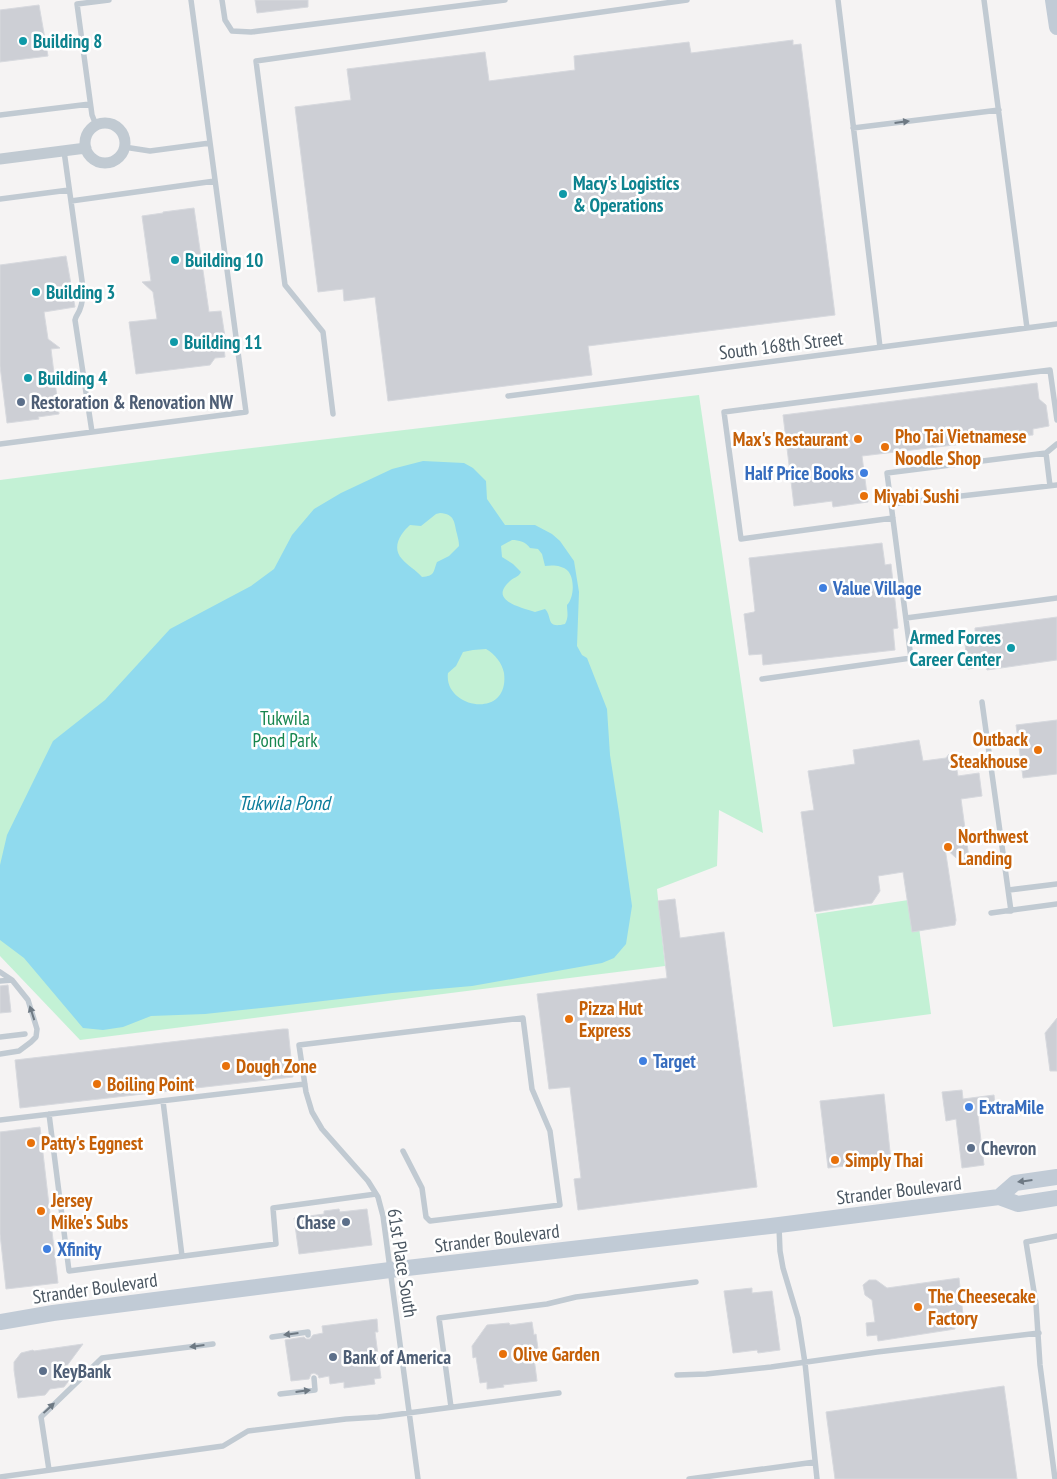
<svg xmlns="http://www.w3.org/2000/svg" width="1057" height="1479" viewBox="0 0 1057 1479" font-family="'PT Sans Narrow',sans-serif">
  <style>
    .green { fill: #c3f1d5 }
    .water { fill: #90daee; fill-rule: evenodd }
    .building { fill: #cdcfd5; stroke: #d7d9de }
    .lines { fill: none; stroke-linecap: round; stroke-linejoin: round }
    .service { stroke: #c1cad2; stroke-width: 5.5 }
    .minor { stroke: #c1cad2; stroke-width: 11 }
    .secondary { stroke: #c1cbd6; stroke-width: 16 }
    .oneway { fill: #6e7983 }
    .oneway2 { fill: #6e7984 }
    .culture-dot { fill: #0f9aa8; stroke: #fff; stroke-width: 2 }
    .service-dot { fill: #5c6f8a; stroke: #fff; stroke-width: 2 }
    .food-dot { fill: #e8710a; stroke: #fff; stroke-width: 2 }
    .shop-dot { fill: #3f7fe0; stroke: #fff; stroke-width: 2 }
    .labels { text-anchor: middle; stroke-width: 5; stroke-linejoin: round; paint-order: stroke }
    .culture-label { font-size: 19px; font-weight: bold; fill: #0d838f; stroke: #fff; text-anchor: start }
    .street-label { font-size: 19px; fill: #4a5661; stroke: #fff }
    .service-label { font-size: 19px; font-weight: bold; fill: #4e5e75; stroke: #fff; text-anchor: start }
    .food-label { font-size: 19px; font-weight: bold; fill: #c56008; stroke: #fff; text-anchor: start }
    .shop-label { font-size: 19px; font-weight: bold; fill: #366cbe; stroke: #fff; text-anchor: start }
    .park-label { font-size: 19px; fill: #17864f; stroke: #fff }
    .water-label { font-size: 20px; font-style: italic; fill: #0c7c9b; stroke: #fff }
  </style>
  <rect width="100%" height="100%" fill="#f5f3f3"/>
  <path class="green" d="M699,395L763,833L719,810L717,866L657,889L665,966L80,1040L0,956V480L218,452Z
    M915,899L931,1014L833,1027L816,914Z"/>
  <path class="water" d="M423,461L464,463L473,468L486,481L487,499L505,525H535L552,534L560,541L574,561L579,592L577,646L582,655L587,658L607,709L610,755L619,813L632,906L626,944L614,958L602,963L472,986L392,993L271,1007L205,1014L151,1016L123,1027L103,1030L83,1028L24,958L0,940V865L7,835L53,741L105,700L170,629L251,586L274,569L292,535L314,509L341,493L392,469ZM440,513C455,514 454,522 457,534C458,539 459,541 459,546L449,556L437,562C433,572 435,576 422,577C416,570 408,566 402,559C391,547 401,533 410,525L421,526L436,514ZM512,540C519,540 526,542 530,548L538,549L542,554L545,566C552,565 562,565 568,571C575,579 574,598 567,605C567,612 569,617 565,624C545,629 553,617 545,609L535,612C521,607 489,601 509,582C513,577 518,578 521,572L513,564L502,557L501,546ZM486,649C495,654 502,663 504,673C510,721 443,708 448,673L456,666L463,652L473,650Z"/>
  <path class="building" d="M255,0H308V7L257,13Z
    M39,5L48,56L0,62V10Z
    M793,40V45L801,44L835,315L588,346L592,375L388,401L375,297L344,301L343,289L318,292L295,107L351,100L347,69L485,52L489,81L575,70L574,56L689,42L691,53Z
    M194,208L209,312L221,311L225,337H223L225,357L215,358L210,365L136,374L129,322L157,319L153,292L142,282L151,281L142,216L163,213V212Z
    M66,256L75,307L44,312L48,339L60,348L51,349L59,414L38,417L39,419L7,423L0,366V265Z
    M1037,383L1039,399L1046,405L1049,426L1033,429V435L1019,436V430L986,434L987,441L862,456L868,502L833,507L832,501L794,506L783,415Z
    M882,543L885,565L891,564L898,628L893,629L895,650L763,665L762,654L749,655L744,614L754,612L755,611L749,558Z
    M1057,617V660L987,670L986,666L968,669L964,636L975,634V628Z
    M1057,720V774L1023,778L1016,725Z
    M919,740L923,761L946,758L949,754L955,759L958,776L979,773L982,796L961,799L969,858L968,861L964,865L945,848L956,920L955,925L912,932L903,872L878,876L880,891L872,903L815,912L801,812L814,810L808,771L855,764L853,750Z
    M675,899L680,938L724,932L757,1187L578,1210L574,1179L581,1178L570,1087L549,1089L537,994L667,978L658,901Z
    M8,985L11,1012L0,1013V986Z
    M1057,1018V1071H1050L1045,1033Z
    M283,1029H288L293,1077L20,1108L15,1060Z
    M962,1090L963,1099L994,1095L996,1114L978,1116L984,1165L962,1168L956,1119L946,1121L942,1092Z
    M884,1094L891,1161L828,1168L820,1101Z
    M40,1127L58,1283L6,1289L0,1234V1132Z
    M339,1209L340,1212L367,1209L372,1245L299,1254L294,1218L324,1214V1211Z
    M959,1278L963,1315L953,1316L955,1329L878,1341L877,1335L867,1336L866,1323L875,1322L872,1300L865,1295L863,1285L869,1280H876L887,1288Z
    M752,1288V1293L772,1291L780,1350L758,1353L757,1350L733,1353L724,1291Z
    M377,1319L378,1332H375L381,1378L374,1379L375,1384L344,1388V1382L330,1384L329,1376L319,1378L318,1375L314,1373L311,1374L309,1379L291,1381L285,1340L304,1337L306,1339H310L313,1335L323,1333L322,1326Z
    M532,1322L534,1335L536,1334L538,1349L533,1350L537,1381L503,1385L504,1387L487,1389V1382L480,1383L476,1357L473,1358L472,1346L487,1325L509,1323L510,1325Z
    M83,1344L66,1367L75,1373L64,1387L50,1389L45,1395L18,1398L14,1370V1362L21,1353L33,1350L34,1351Z
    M1004,1386L1017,1479H835L826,1412Z"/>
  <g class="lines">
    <path class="service" d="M222,0L225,20L232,31L251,32L505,0
      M838,0L880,347
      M984,0L1027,328
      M0,115L90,104
      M96,125L92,115L77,4L109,0
      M853,128L999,110
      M124,147L150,151L210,143
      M64,151L83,288C83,295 83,302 80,309C79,313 76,315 75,320L92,432
      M0,199L69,190
      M71,201L215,181
      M508,396L1057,324
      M333,414L323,332L285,285L256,61L687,0
      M0,444L246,412L191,0
      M1046,453L1057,444
      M891,504L887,473L1046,453L1050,486
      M893,518L741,539L724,412L1050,370L1057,420
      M906,618L1057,598
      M762,679L911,658L891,504L1057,485
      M982,702L1011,911
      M1009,890L1057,884
      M991,913L1057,904
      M0,972L12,980
      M0,981L12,980L28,1000L37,1029L36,1037L31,1042L19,1051L0,1054
      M0,1037L25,1034
      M163,1101L182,1256
      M49,1114L69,1271L276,1244L273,1208L376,1194
      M0,1120L305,1084
      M403,1151L422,1188L426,1217L430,1221L560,1205L550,1131L532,1089L523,1018L299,1045L306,1092L312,1112L322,1129L368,1181L378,1197L383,1216L418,1479
      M779,1227L780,1251L783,1268L798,1318L805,1363L817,1479
      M272,1337L308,1332V1335
      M677,1375L706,1374L771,1367L877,1352L1039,1333
      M280,1394L315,1390L314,1378
      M451,1407L439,1318L547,1304L576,1297L696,1282
      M49,1470L41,1417L102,1358L213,1344
      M0,1477L223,1446L248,1431L346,1419L378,1417L559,1393
      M689,1479L815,1462
      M1055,1479L1040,1365L1036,1304L1026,1242L1057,1236"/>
    <path class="minor" d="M85 143a20 20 0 1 1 40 0a20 20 0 1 1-40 0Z
      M0,159L86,148"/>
    <path class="secondary" d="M1053,0L1057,27
      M999,1197L1015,1183L1057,1177
      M0,1322L53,1313L390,1270L779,1225L999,1197L1018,1204L1057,1198"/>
  </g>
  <defs><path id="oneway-solid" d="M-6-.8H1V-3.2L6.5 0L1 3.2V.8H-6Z" transform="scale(1.25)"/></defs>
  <g class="oneway">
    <use href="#oneway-solid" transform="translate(902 122) rotate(-7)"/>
    <use href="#oneway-solid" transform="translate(32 1013) rotate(-108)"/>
    <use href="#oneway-solid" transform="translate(291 1334) rotate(173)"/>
    <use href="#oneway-solid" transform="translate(197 1346) rotate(173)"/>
    <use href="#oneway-solid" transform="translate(303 1391) rotate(-7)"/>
    <use href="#oneway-solid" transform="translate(49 1408) rotate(-43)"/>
  </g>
  <use class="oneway2" href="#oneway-solid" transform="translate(1025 1181) rotate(173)"/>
  <g class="culture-dot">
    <circle cx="23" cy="41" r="5"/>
    <circle cx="563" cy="194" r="5"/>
    <circle cx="175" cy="260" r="5"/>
    <circle cx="36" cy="292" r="5"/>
    <circle cx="174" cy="342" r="5"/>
    <circle cx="28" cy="378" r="5"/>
    <circle cx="1011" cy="648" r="5"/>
  </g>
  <g class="service-dot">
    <circle cx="21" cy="402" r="5"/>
    <circle cx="971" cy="1148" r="5"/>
    <circle cx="346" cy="1222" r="5"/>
    <circle cx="333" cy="1357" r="5"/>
    <circle cx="43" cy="1371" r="5"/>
  </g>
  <g class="food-dot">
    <circle cx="858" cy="439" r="5"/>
    <circle cx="885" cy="447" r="5"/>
    <circle cx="864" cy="496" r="5"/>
    <circle cx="1038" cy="750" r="5"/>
    <circle cx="948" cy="847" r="5"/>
    <circle cx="569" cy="1019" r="5"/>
    <circle cx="226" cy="1066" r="5"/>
    <circle cx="97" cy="1084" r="5"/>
    <circle cx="31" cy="1143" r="5"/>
    <circle cx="835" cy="1160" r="5"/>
    <circle cx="41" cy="1211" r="5"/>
    <circle cx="918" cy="1307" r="5"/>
    <circle cx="503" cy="1354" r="5"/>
  </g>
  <g class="shop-dot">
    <circle cx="864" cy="473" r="5"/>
    <circle cx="823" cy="588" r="5"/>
    <circle cx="643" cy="1061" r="5"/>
    <circle cx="969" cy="1107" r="5"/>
    <circle cx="47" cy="1249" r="5"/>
  </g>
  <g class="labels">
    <g class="culture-label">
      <text x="33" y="48">Building 8</text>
      <text x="573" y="190">Macy's Logistics<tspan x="573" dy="22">&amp; Operations</tspan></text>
      <text x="185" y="267">Building 10</text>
      <text x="46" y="299">Building 3</text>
      <text x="184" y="349">Building 11</text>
      <text x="38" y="385">Building 4</text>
      <text x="1001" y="644" text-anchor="end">Armed Forces<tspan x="1001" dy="22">Career Center</tspan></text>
    </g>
    <g class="street-label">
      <text transform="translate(781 345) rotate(-7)" y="7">South 168th Street</text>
      <text transform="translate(899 1190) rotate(-7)" y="7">Strander Boulevard</text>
      <text transform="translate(497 1238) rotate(-7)" y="7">Strander Boulevard</text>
      <text transform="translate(403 1263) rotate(81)" y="7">61st Place South</text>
      <text transform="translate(95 1288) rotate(-8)" y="7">Strander Boulevard</text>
    </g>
    <g class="service-label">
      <text x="31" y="409">Restoration &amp; Renovation NW</text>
      <text x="981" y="1155">Chevron</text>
      <text x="336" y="1229" text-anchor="end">Chase</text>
      <text x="343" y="1364">Bank of America</text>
      <text x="53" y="1378">KeyBank</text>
    </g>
    <g class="food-label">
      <text x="895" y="443">Pho Tai Vietnamese<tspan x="895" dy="22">Noodle Shop</tspan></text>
      <text x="848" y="446" text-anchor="end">Max's Restaurant</text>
      <text x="874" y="503">Miyabi Sushi</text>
      <text x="1028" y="746" text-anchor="end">Outback<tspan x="1028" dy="22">Steakhouse</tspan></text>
      <text x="958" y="843">Northwest<tspan x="958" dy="22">Landing</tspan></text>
      <text x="579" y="1015">Pizza Hut<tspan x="579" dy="22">Express</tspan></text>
      <text x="236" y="1073">Dough Zone</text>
      <text x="107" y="1091">Boiling Point</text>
      <text x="41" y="1150">Patty's Eggnest</text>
      <text x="845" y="1167">Simply Thai</text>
      <text x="51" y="1207">Jersey<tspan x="51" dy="22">Mike's Subs</tspan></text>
      <text x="928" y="1303">The Cheesecake<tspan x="928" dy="22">Factory</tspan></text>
      <text x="513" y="1361">Olive Garden</text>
    </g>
    <g class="shop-label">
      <text x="854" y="480" text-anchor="end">Half Price Books</text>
      <text x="833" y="595">Value Village</text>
      <text x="653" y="1068">Target</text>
      <text x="979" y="1114">ExtraMile</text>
      <text x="57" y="1256">Xfinity</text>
    </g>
    <g class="park-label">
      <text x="285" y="725">Tukwila<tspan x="285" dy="22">Pond Park</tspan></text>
    </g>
    <g class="water-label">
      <text x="284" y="810">Tukwila Pond</text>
    </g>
  </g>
</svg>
